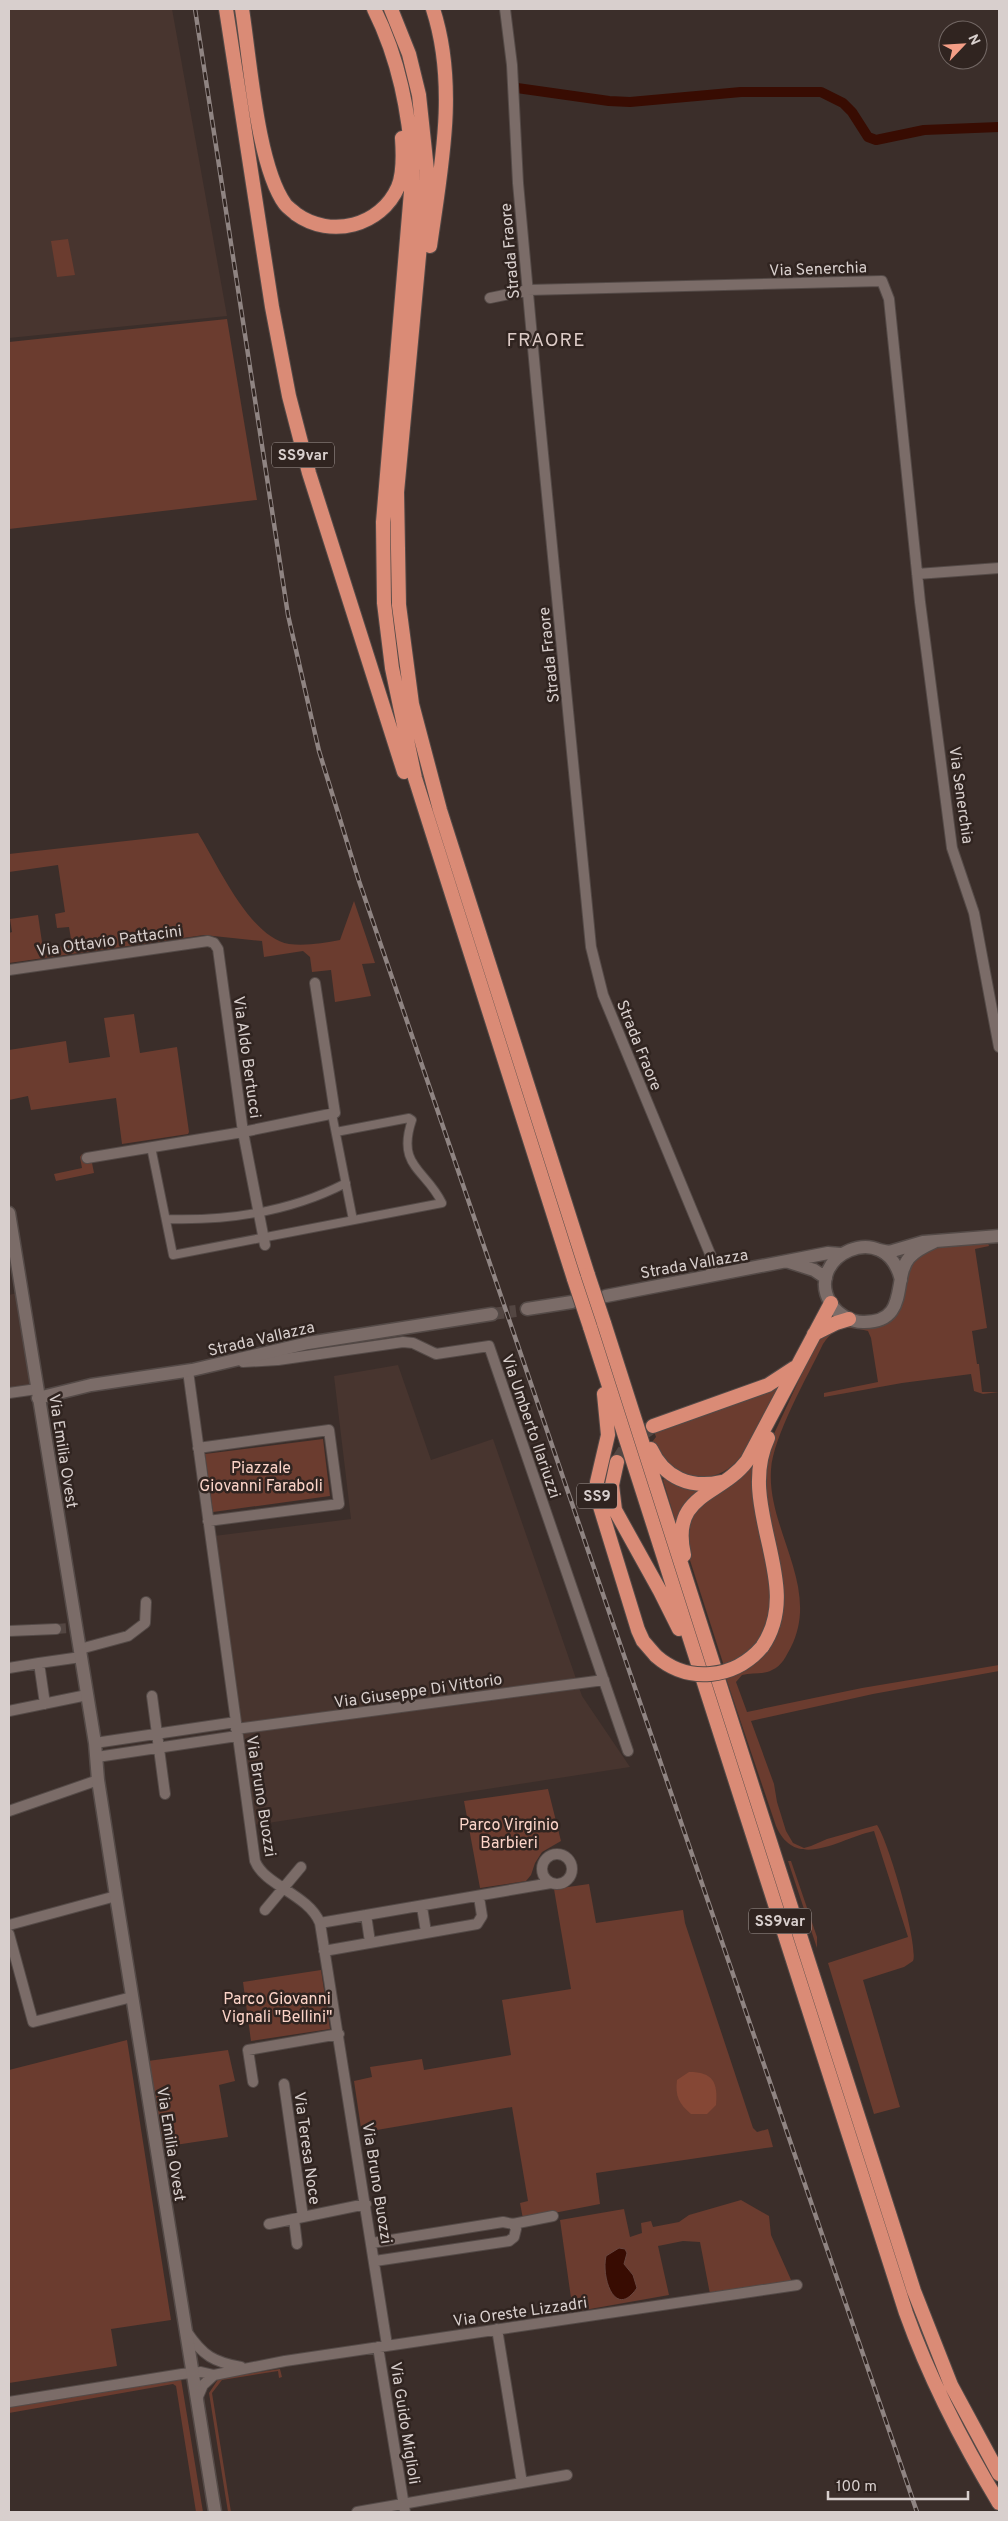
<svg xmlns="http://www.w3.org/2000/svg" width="1008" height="2521" viewBox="0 0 1008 2521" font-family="Overpass,sans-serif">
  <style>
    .built { fill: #48352f }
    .green { fill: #6b3c2f }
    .forest { fill: #854735 }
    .water { fill: #380c02; stroke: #68463f }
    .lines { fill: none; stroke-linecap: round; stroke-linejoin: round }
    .canal { stroke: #380c02; stroke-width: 10 }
    .minor-tunnel { stroke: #534642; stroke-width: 10; stroke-dasharray: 10 5; stroke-linecap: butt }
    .tertiary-tunnel { stroke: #534642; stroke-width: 12; stroke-dasharray: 12 6; stroke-linecap: butt }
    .trunk-tunnel { stroke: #534642; stroke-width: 14; stroke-dasharray: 14 7; stroke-linecap: butt }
    .pedestrian-casing { stroke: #544a47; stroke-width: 10 }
    .minor-casing { stroke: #544a47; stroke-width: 12 }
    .tertiary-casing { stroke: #544a47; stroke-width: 15 }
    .trunk-casing { stroke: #544a47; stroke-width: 16 }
    .pedestrian { stroke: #7b6c68; stroke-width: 8 }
    .minor { stroke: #7b6c68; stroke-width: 10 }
    .tertiary { stroke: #7b6c68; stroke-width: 12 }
    .trunk { stroke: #da8b76; stroke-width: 14 }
    .rail-casing { stroke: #8f8482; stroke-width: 4.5 }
    .rail { stroke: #302420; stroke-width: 2.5; stroke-dasharray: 8; stroke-linecap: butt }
    .trunk-bridge-casing { stroke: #544a47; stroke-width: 16; stroke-linecap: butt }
    .trunk-bridge { stroke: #da8b76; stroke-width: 14 }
    .labels { text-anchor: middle; stroke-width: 5; stroke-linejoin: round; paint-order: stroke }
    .shield { fill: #302420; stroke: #a69c99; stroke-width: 1 }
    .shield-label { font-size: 15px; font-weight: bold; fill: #d8cfcd }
    .street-label { font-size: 16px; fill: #d8cfcd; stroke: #302420 }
    .park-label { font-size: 16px; fill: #fcd4c8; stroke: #302420 }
    .quarter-label { font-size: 19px; letter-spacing: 1px; fill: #ddccc7; stroke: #302420 }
  </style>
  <rect width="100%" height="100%" fill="#3b2e2a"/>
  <path class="built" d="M9,9H172L227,316L9,338Z
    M17,1293L32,1392L9,1395V1295Z
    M398,1365L431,1460L493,1439L582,1696L630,1767L255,1825L214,1536L351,1519L334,1376Z"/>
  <path class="green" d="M68,239L75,275L57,277L51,241Z
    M227,319L257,500L9,529V342Z
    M198,833C218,865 250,938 289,944C306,946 324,943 340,940L354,901L375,963L362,964L371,996L335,1002L331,970L312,972L310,957L303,951L264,957L262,941L204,935L9,963V933L12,932L10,919L38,915L43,949L72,945L69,927L57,928L55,914L65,912L58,865L9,872V854Z
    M134,1014L140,1053L177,1047L189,1132L188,1134L122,1144L116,1098L31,1110L28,1096L9,1100V1050L66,1041L69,1063L110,1057L104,1018Z
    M90,1153L94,1173L56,1181L54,1174L82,1168L80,1157L82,1154Z
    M988,1243L989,1246L975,1249L987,1328L972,1331L977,1364H979L982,1392H999L983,1394L974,1391L971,1374L902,1383L824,1397V1393L878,1382L871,1338L868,1331C848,1326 835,1325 823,1344C808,1376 773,1436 771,1470C767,1530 821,1587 791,1647C786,1656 782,1666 772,1670C763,1675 752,1672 742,1675L736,1682L747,1712L862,1688L999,1665V1671L873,1694L751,1721L774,1784L777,1802L786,1831L793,1843L804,1848L811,1846L827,1839L877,1825C888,1840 919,1946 913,1961L904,1967L863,1980L900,2107L874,2114L828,1963L908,1937L874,1831C840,1838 796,1872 776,1826L726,1678L754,1663L774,1637L762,1483L773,1436L817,1341L830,1327L877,1323L915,1257L935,1248Z
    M775,1388L777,1390C759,1423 743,1481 698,1477C688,1477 684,1477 677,1470C667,1462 657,1455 652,1442L656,1437L654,1431Z
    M323,1439L330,1496L213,1512L205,1454Z
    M753,1465C754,1475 752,1486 753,1496C759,1535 786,1604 760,1639C751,1652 738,1658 724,1666L688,1554V1522L706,1498L735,1482Z
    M665,1478L679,1485L700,1489L677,1526L663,1480Z
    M548,1789L561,1841L542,1852L535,1863L531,1875L526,1881L480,1888L464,1801Z
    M788,1861H791L817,1937V1948Z
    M589,1884L596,1923L683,1910L685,1923L753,2128L757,2132L768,2129L773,2147L596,2173L600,2204L523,2219L520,2203L528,2201L512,2107L365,2132L364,2127L361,2128L354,2081L372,2077L370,2067L422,2059L424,2070L511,2055L502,2000L571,1989L554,1889Z
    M321,1970L330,2029L251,2041L243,1982Z
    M127,2040L171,2320L111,2329L117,2366L9,2383V2070Z
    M228,2050L235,2081L219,2085L228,2137L162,2147L148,2061Z
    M741,2200L769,2216L771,2235L792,2282L710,2294L700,2242L683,2241L658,2246L669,2295L573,2312L560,2220L624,2209L630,2237L642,2233L641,2223L651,2221L653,2227L679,2222L689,2215Z
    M280,2369L282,2377L279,2378L278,2371L222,2380L212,2393L231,2512H228L209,2393L219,2378Z
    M181,2379L203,2512H196L176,2386L173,2384L9,2413V2406Z"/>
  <path class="forest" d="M689,2072C713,2072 718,2082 716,2105L707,2114H691C679,2104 675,2096 677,2080Z"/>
  <path class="water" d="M619,2248L625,2249L627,2253L624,2264L633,2275L637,2288C615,2320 601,2278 606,2256Z"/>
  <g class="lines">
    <path class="canal" d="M517,88L609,101L630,102L741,92H821L843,103L852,112L868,137L876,140L924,130L999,127"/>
    <path class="minor-tunnel" d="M56,1629L71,1628"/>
    <path class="tertiary-tunnel" d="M492,1314L516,1311"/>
    <path class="trunk-tunnel" d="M617,1462L630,1442L653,1426"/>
    <defs>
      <path id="pedestrian" d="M332,1114L353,1220
        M151,1147L173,1255L442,1203C426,1169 396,1167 412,1120L409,1118L336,1132
        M166,1219C228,1221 290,1212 346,1183"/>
      <path id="minor" d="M505,9L512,65L518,183L537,392L591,947L603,995L713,1261L710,1276
        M490,298L528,290L882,281L889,299L920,602L952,848L974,913L999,1047
        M917,574L999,568
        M9,970L208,941L214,943L218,949L243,1132L335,1113L315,983
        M87,1158L243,1132L265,1245
        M243,1362L278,1360L403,1342L413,1343L436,1354L489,1346L628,1751
        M188,1371L255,1861C265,1886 308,1894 320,1923L387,2345
        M9,1393L37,1389
        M198,1448L329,1430L339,1504L208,1521
        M9,1631L56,1629
        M80,1649L128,1636L145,1623L146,1602
        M39,1663L81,1657
        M9,1668L39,1663L45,1704
        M152,1696L165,1794
        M9,1711L87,1695
        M236,1729L604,1680
        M95,1743L236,1722
        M97,1757L237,1736
        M9,1811L98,1780
        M542 1869a15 15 0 1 1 30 0a15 15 0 1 1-30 0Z
        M422,1907L426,1932
        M265,1910L301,1867
        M366,1915L370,1942
        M320,1923L551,1883
        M9,1925L116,1896
        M9,1934L33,2022L132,1997
        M324,1951L477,1924L482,1916L479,1897
        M253,2082L248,2050L339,2034
        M284,2084L303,2217
        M294,2219L297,2244
        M269,2224L366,2204
        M513,2224L553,2216
        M372,2243L503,2222L513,2224L516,2229L514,2237L509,2241L375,2261
        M497,2329L522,2483
        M187,2332C203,2356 214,2362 241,2367
        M378,2347L405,2512
        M197,2399L203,2385L214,2375
        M9,2402L182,2374L201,2372L214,2375L285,2361L797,2285
        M357,2512L567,2475"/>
      <path id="tertiary" d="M9,1213L95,1743L98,1780L116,1896L215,2512
        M879,1250L889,1252L923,1242L999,1236
        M789,1262L814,1270L826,1278
        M901,1280C886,1216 802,1257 831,1304C838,1314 850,1322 863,1322C910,1323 892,1278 909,1258C916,1250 925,1246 934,1242
        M606,1296L828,1253L841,1254
        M527,1309L572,1302
        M38,1398L91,1385L192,1370L308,1343L492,1314"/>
      <path id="trunk" d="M226,9L272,307L289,396L309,473L404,772
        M242,9C250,59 257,165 285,204C288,208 293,211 296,214C331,239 381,226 398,187C404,173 403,152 402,138
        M374,9C399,59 409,112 413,168L383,522L384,603L392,668L415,778L574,1279
        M391,9L409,54L419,95L427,170L397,492L399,605L412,704L440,810L588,1275
        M430,246C441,168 458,86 433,9
        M604,1323L914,2291L951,2385L999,2474
        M590,1327L906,2313C930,2380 962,2442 999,2503
        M814,1334L836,1323L849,1319
        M604,1394L608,1435L597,1482L598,1500L638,1630L643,1641L656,1656
        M653,1426L768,1385L794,1368
        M651,1449C664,1478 691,1489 721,1482
        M617,1462L612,1485L615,1510L660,1591L679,1629
        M684,1555C670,1493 720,1497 747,1461L831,1303
        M762,1647C806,1584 735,1508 768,1438"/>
    </defs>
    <use href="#pedestrian" class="pedestrian-casing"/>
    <use href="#minor" class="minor-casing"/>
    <use href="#tertiary" class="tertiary-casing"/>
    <use href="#trunk" class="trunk-casing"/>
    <use href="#pedestrian" class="pedestrian"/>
    <use href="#minor" class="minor"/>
    <use href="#tertiary" class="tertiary"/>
    <use href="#trunk" class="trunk"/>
    <defs>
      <path id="rail" d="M195,9L288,615L319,751L359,881L917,2512"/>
    </defs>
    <use href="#rail" class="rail-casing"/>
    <use href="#rail" class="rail"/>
    <defs>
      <path id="trunk-bridge" d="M588,1275L604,1323
        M574,1279L590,1327
        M656,1656C688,1684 734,1679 762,1647"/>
    </defs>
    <use href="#trunk-bridge" class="trunk-bridge-casing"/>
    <use href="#trunk-bridge" class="trunk-bridge"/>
  </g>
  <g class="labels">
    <g class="shield">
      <rect x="272" y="442.5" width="62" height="25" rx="4"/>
      <rect x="577" y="1483.5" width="40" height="25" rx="4"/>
      <rect x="749" y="1908.5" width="62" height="25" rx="4"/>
    </g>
    <g class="shield-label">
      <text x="303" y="460">SS9var</text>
      <text x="597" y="1501">SS9</text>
      <text x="780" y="1926">SS9var</text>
    </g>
    <g class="street-label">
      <text transform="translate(509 251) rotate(-95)" y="6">Strada Fraore</text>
      <text transform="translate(818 268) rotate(-2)" y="6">Via Senerchia</text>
      <text transform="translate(548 655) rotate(-96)" y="6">Strada Fraore</text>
      <text transform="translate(962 795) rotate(82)" y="6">Via Senerchia</text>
      <text transform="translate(109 940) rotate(-8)" y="6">Via Ottavio Pattacini</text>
      <text transform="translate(640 1045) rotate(68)" y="6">Strada Fraore</text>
      <text transform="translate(248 1057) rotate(82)" y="6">Via Aldo Bertucci</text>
      <text transform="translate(694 1263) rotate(-10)" y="6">Strada Vallazza</text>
      <text transform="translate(261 1338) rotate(-13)" y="6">Strada Vallazza</text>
      <text transform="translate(532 1426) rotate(71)" y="6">Via Umberto Ilariuzzi</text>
      <text transform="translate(64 1451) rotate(81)" y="6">Via Emilia Ovest</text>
      <text transform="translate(418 1690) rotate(-8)" y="6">Via Giuseppe Di Vittorio</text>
      <text transform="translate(262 1796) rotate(81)" y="6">Via Bruno Buozzi</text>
      <text transform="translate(172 2144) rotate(81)" y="6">Via Emilia Ovest</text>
      <text transform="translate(308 2148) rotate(82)" y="6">Via Teresa Noce</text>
      <text transform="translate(378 2183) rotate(81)" y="6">Via Bruno Buozzi</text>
      <text transform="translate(520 2311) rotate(-8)" y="6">Via Oreste Lizzadri</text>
      <text transform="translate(406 2423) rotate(81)" y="6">Via Guido Miglioli</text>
    </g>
    <g class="park-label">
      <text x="261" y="1473">Piazzale<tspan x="261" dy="18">Giovanni Faraboli</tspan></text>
      <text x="509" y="1830">Parco Virginio<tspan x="509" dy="18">Barbieri</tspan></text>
      <text x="277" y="2004">Parco Giovanni<tspan x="277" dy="18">Vignali "Bellini"</tspan></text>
    </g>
    <g class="quarter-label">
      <text x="546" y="346">FRAORE</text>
    </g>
  </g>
  <rect width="1008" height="2521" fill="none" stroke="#d8cfcd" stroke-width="20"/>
  <g transform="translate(963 45) rotate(65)"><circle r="24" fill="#302420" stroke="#736865"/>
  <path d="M0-4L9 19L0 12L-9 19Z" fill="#f49e86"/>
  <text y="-8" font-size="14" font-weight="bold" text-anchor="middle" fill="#d8cfcd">N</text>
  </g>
  <path d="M828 2491v8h140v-8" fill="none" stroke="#d8cfcd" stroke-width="2.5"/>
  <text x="836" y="2491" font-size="15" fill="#d8cfcd" stroke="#302420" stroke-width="4" paint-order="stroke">100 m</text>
</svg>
